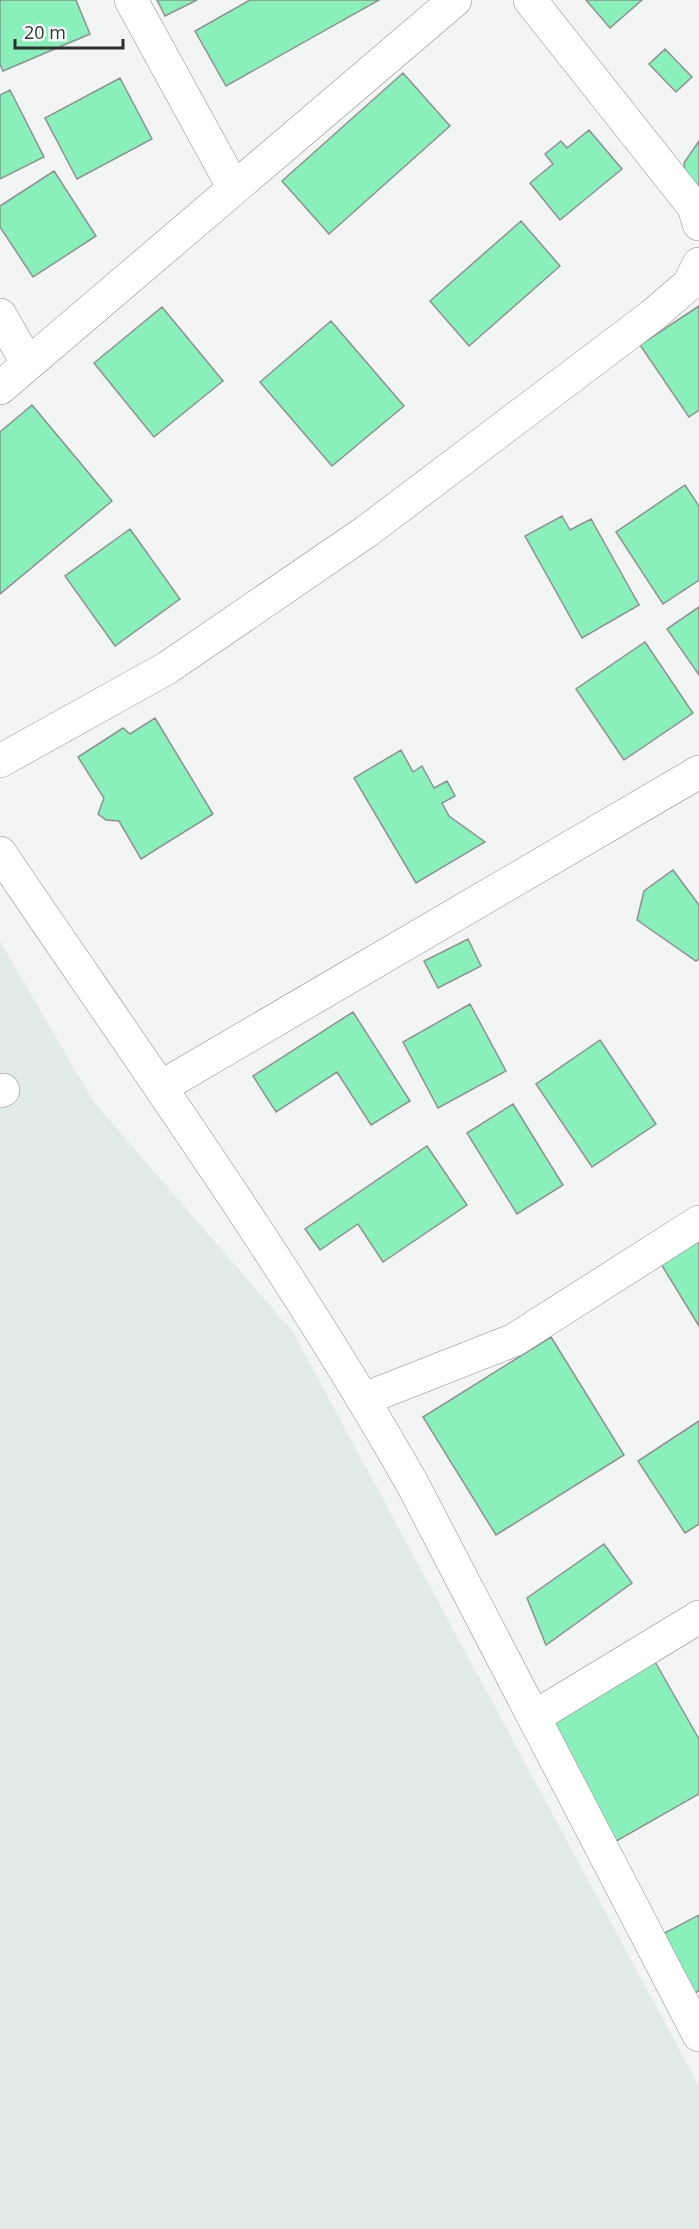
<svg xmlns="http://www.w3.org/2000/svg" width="699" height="2229" viewBox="0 0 699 2229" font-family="'Open Sans',sans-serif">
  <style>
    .built { fill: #e1ece6 }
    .building { fill: #89f0bb; stroke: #8e918f; stroke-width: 1.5 }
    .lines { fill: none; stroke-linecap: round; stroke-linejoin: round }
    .minor-casing { stroke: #8b8e8c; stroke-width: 34 }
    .minor { stroke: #fff; stroke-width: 33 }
  </style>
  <rect width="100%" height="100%" fill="#f2f5f3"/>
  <path class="built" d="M0,941L93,1101L293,1332L699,2086V2229H0Z"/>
  <path class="building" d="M0,0H76L90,34L3,71L0,64Z
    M157,0H197L165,16Z
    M250,0H379L226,86L195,31Z
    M586,0H642L610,28Z
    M665,49L692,77L676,92L649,64Z
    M403,73L450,126L329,234L282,181Z
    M120,78L152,139L77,179L45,118Z
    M10,90L44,157L0,179V95Z
    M589,130L622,169L560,220L530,183L553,164L545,154L561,141L567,148Z
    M699,141V194L688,191L684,163Z
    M54,171L96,236L33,277L0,227V206Z
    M521,221L560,266L469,346L430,301Z
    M699,306V410L689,417L640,345Z
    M162,307L223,381L154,437L94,363Z
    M331,321L404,406L332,466L260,382Z
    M32,405L112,501L0,594V432Z
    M685,485L699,506V580L663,604L616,532Z
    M562,516L570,530L591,519L639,605L582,638L525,536Z
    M130,529L180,599L115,646L65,576Z
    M699,607V675L667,629Z
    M645,642L693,713L624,760L576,689Z
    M155,718L213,814L141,859L119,821L106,820L98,814L104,798L78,757L123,728L130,734Z
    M401,750L413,772L422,766L434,788L447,781L455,796L442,803L449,816L485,842L416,883L354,778Z
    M673,870L699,905V959L696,961L637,920L644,891Z
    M468,939L481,966L438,988L424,961Z
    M470,1004L506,1071L438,1108L403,1042Z
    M353,1012L410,1101L371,1125L337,1072L276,1112L253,1076Z
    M600,1040L656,1124L592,1167L536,1084Z
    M513,1104L563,1185L517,1214L467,1133Z
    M427,1146L467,1205L383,1262L358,1224L320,1250L305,1229Z
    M699,1234V1326L658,1259Z
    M551,1337L624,1455L496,1535L423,1417Z
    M699,1421V1524L685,1533L638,1461Z
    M604,1544L632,1583L546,1645L527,1598Z
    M654,1660L699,1739V1794L613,1843L544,1722Z
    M699,1915V1991L683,1999L653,1939Z"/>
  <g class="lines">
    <defs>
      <path id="minor" d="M131,0L234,188
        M530,0L694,207L699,224
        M0,315L28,364
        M0,388L455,0
        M0,761L167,668L367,531L653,315L689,284L699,264
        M0,853C141,1061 289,1266 413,1485L699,2035
        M161,1087L699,772
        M0,1091L3,1090
        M364,1399L514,1340L699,1222
        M534,1717L699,1617"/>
    </defs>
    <use href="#minor" class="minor-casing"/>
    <use href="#minor" class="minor"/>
  </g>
  <path d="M15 39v9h108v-9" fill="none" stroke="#2f3030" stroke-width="3"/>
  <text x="24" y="39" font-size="18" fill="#2f3030" stroke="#ffffff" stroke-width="4.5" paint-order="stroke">20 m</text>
</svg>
